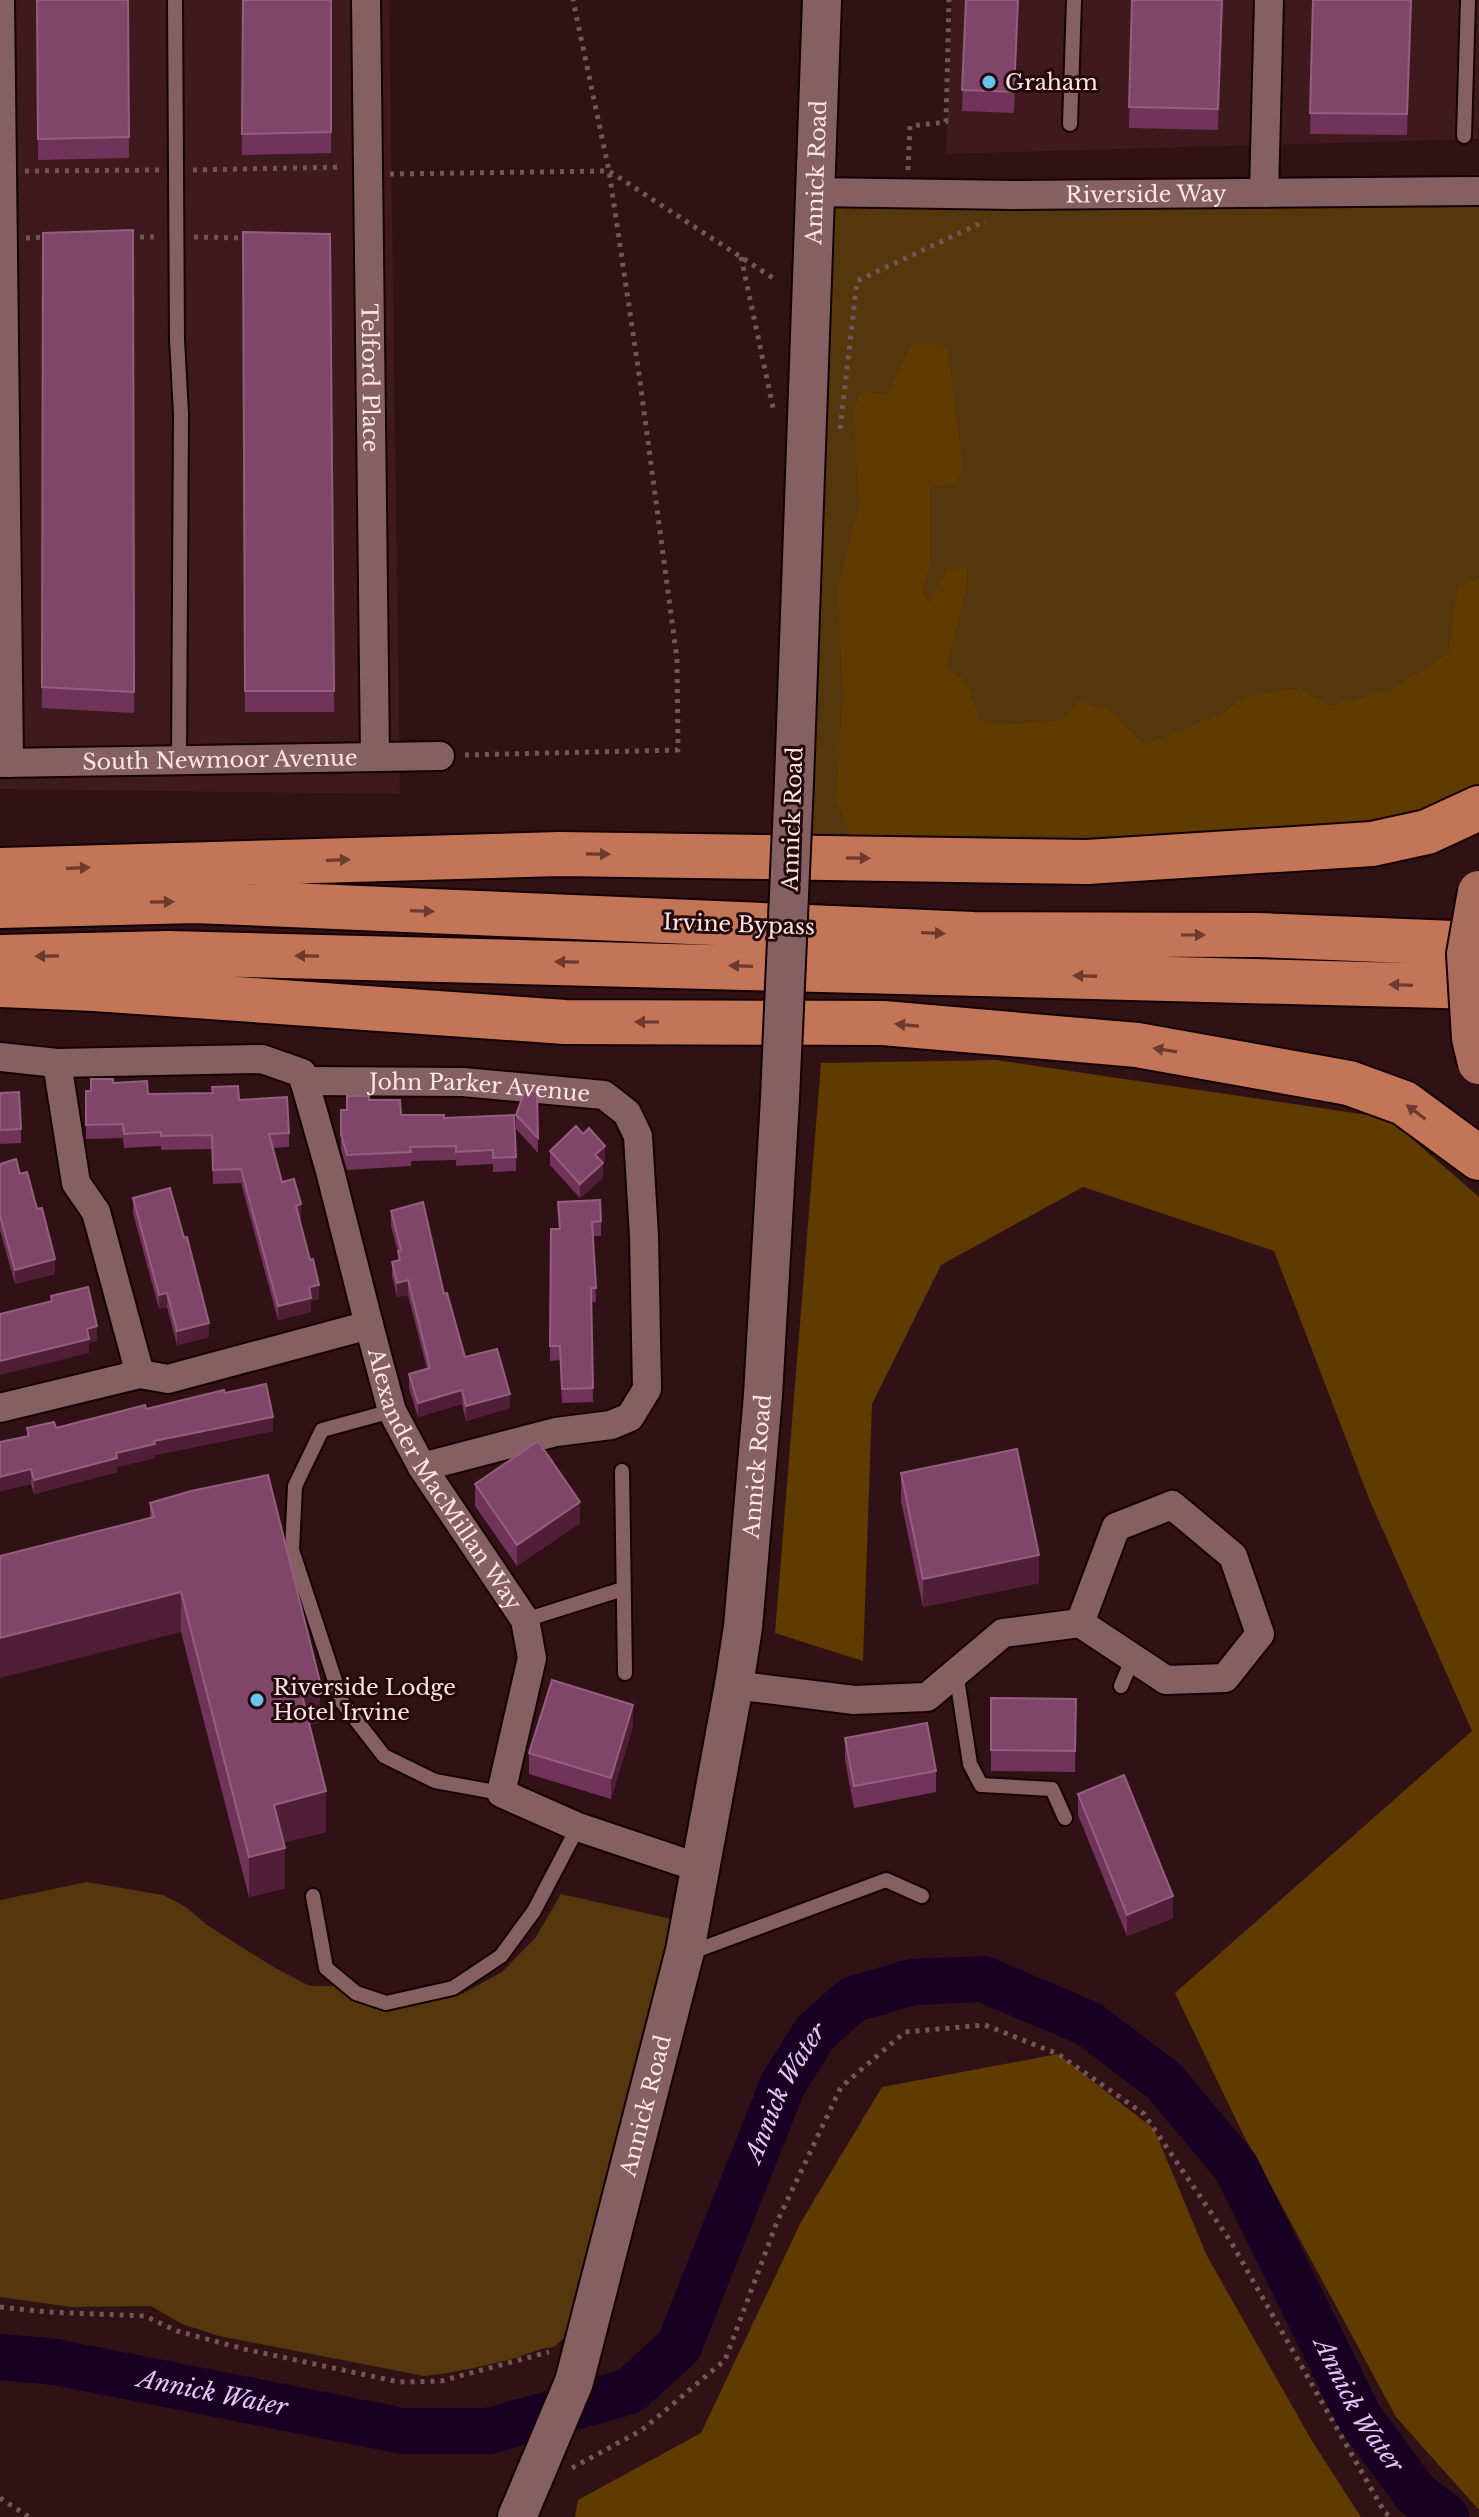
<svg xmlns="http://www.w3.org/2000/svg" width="1479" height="2517" viewBox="0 0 1479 2517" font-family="'Libre Baskerville',serif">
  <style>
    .built { fill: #3e191e }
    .green { fill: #55370d }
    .forest { fill: #603b00 }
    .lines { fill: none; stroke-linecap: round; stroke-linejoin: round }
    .river { stroke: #170021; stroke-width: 46 }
    .lane-casing { stroke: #160103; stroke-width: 18 }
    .street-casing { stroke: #160103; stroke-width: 32 }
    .secondary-casing { stroke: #160103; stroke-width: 42 }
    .highway-casing { stroke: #160103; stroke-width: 48 }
    .path { stroke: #715558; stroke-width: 5; stroke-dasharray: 4 6; stroke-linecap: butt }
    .lane { stroke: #856063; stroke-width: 14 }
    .street { stroke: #856063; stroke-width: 28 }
    .secondary { stroke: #856063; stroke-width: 38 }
    .highway { stroke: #c27657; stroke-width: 44 }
    .secondary-bridge-casing { stroke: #160103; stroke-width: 42; stroke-linecap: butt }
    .primary-bridge-casing { stroke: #160103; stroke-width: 46; stroke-linecap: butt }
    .secondary-bridge { stroke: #856063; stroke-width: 38 }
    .primary-bridge { stroke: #aa6d5c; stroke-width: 42 }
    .wall { fill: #71335a }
    .shaded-wall { fill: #511e38 }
    .building { fill: #804669; stroke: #935f7c; stroke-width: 2 }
    .oneway { fill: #6c3a2e }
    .poi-dot { fill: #67c4ef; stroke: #25090d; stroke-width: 3 }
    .labels { text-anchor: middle; stroke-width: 6; stroke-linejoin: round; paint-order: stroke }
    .poi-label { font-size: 22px; fill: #fbe5e6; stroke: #25090d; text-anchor: start }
    .street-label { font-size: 22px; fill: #fbe5e6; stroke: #25090d }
    .water-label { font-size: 24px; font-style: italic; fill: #eac4f8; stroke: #25090d }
  </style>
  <rect width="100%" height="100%" fill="#301216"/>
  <path class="built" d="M0,0H389L400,794L0,789Z
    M952,0H1479V139L946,154Z"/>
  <path class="green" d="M814,192L1479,199V804L1351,845L791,855Z
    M87,1882L163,1895L186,1907L207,1925L275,1968L310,1986H335L366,1997L399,2003L430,2001L462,1994L502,1972L536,1937L561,1894L676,1920L615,2170L566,2336L554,2347C538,2348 527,2355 512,2359C483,2366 454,2373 424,2376L219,2336L182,2324L151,2306L71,2307L0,2297V1900Z"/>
  <path class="forest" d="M913,342L947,346L963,471L955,483L930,487V564L922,592L929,602L947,570L966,567L967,585L946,668L965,681L981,720L996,725L1063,720L1078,702L1110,710L1144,745L1221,714L1245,697L1300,688L1330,706L1390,690L1448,654L1458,585L1479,579V795L1406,836L850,835L836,798L843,698L838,587L859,505L854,411L861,391L887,395Z
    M996,1060L1388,1118L1479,1197V2510L1396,2417L1242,2132L1175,1993L1472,1731L1370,1501L1274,1251L1083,1187L941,1265L872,1404L863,1661L775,1633L821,1063Z
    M1058,2054L1154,2129L1207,2256L1312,2441L1361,2517H575L578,2500L701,2433L801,2222L882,2087Z"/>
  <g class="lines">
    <path class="river" id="s1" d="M0,2357L55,2362L403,2431H489L630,2391L679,2346L783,2084L815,2033L853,1999L913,1982L983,1979L1089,2024L1164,2081L1236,2167L1359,2417L1415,2493L1446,2517"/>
    <defs>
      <path id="lane" d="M175,0L177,339L181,414L179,760
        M1070,124L1074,0
        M1464,136L1468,0
        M392,1411L322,1430L295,1486L292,1550L342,1702L384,1756L435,1781L501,1793
        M622,1471L625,1673
        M525,1620L623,1589
        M956,1672L970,1764L981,1785L1052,1789L1065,1818
        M1121,1686L1133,1658
        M313,1896L326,1968L356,1993L386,2003L453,1988L501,1956L534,1911L578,1827
        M687,1954L886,1880L922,1896"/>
      <g id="street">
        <path d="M0,0L9,763"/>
        <path id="s2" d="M366,0L375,756"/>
        <path id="s3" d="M814,192L1013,195L1479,191"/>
        <path d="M1264,193L1269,0"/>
        <path id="s4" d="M0,763L440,756"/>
        <path d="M0,1057L57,1063L262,1059L302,1073L330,1171L369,1325"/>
        <path d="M57,1063L76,1183L96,1212L140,1374"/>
        <path id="s5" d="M304,1081L463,1082L604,1095L627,1113L638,1136L644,1236L647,1389L630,1417L611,1425L556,1432L422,1467"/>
        <path id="s6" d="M0,1408L140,1374L168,1379L369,1325L392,1411L422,1467L525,1620L532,1658L501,1793L578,1827L700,1868"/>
        <path d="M734,1685L854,1700L927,1697L1003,1633L1080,1623L1166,1680L1225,1678L1260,1634L1233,1556L1172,1505L1116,1527L1080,1623"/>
      </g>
      <g id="secondary">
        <path id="s7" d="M794,782L822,0"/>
        <path id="s8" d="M517,2517L574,2382L685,1951L734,1685L743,1627L763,1395L780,1098"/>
      </g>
      <path id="highway" d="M0,870L559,854L1087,862L1372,844L1427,832L1479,808
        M0,906L195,901L973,934L1258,935L1479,944
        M0,957L169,953L1479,987
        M0,985L95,989L565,1022L883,1023L1137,1045L1349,1083L1404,1103L1479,1158"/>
    </defs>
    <use href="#lane" class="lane-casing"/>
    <use href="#street" class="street-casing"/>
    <use href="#secondary" class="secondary-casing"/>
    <use href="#highway" class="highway-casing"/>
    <path class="path" d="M193,170L343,167
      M908,170L910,126L946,122L949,0
      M25,171L159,170
      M390,174L609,171L773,278
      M130,237H160
      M194,237L248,238
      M26,238L48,237
      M741,257L774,412
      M840,429L857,281L985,221
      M465,755L678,750L677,659L639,374L609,171L573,0
      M0,2307L48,2312L145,2316L177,2331L244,2349L399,2382L441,2381L549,2352
      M572,2468L642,2430L725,2360L777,2222L841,2087L905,2032L985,2025L1058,2054L1144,2114L1231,2242L1385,2513L1392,2517
      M0,2498L29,2517"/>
    <use href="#lane" class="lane"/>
    <use href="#street" class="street"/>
    <use href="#secondary" class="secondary"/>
    <use href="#highway" class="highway"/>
    <defs>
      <path id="secondary-bridge" d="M780,1098L794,782"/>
      <path id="primary-bridge" d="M1479,892L1468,954L1473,1038L1479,1063"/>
    </defs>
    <use href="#secondary-bridge" class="secondary-bridge-casing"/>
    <use href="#primary-bridge" class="primary-bridge-casing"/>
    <use href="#secondary-bridge" class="secondary-bridge"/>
    <use href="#primary-bridge" class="primary-bridge"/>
  </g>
  <path class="wall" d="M37,0H128L129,158L38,160Z
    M243,0H331V153L242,155Z
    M966,0H1018L1014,113L962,111Z
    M1132,0H1223L1218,130L1129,128Z
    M1313,0H1412L1407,135L1310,134Z
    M133,230L134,713L42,708L43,233Z
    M243,232L330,234L334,712H245Z
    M113,1083L148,1094L239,1100L289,1133V1147L273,1148L282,1182L301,1218L299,1219L319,1299L311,1301V1312L278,1320L241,1183L213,1184L212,1149L161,1150V1146L124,1148L123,1138L86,1139V1091H91Z
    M537,1092L538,1153L516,1129V1115Z
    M0,1093L21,1129V1143L0,1144Z
    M369,1100L401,1115L444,1118L516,1157V1171L493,1172V1164L456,1166V1160L411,1161V1166L347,1170L341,1149V1124L347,1110Z
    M550,1151L605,1160L602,1163L603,1178L580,1198L550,1165Z
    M0,1164L20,1174L55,1274L15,1284L0,1230Z
    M133,1198L209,1337L177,1345L167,1307L159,1309L133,1213Z
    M558,1202L601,1221V1236H593L596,1302H591L593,1402L562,1403L560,1360L550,1361L551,1229H559Z
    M391,1211L444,1294L465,1357L510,1408L466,1421L462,1404L418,1417L409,1388V1374L427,1369L408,1295L397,1297L392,1276V1262L398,1261V1252L391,1226Z
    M225,1393L273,1431L155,1455V1458L117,1467V1472L34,1494L31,1484L0,1491V1442L27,1436V1428H56Z
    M901,1473L1039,1583L923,1607L901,1501Z
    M475,1484L580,1523L517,1566L475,1506Z
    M150,1503L320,1722L309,1725L326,1832L284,1842L285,1888L249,1897L181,1632L150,1518Z
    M991,1698L1076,1699L1075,1772L991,1771Z
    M633,1726L611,1799L529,1774V1753Z
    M845,1738L936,1771V1792L854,1808L845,1760Z
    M1078,1794L1173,1918L1127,1936L1078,1815Z"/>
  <path class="shaded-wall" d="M1222,0H1223L1218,130V109Z
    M1411,0H1412L1407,135V114Z
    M605,1146V1160L595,1169V1155Z
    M603,1163V1178L580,1198V1184Z
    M301,1204V1218L296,1220V1206Z
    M55,1259V1274L15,1284V1270Z
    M408,1280V1295L397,1297V1283Z
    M319,1285V1299L311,1301V1312L278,1320V1306L309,1287Z
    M167,1293V1307L159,1309V1295Z
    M209,1323V1337L177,1345V1331Z
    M97,1326V1341L89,1343V1353L0,1375V1361L87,1329Z
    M462,1390V1404L418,1417V1403Z
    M510,1394V1408L466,1421V1406Z
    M273,1417V1431L155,1455V1458L117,1467V1472L34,1494V1480L154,1441Z
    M31,1469V1484L0,1491V1477Z
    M580,1502V1523L517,1566V1545Z
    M1039,1555V1583L923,1607V1579Z
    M181,1592V1632L0,1678V1638Z
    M320,1682V1722L300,1727V1687Z
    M633,1705V1726L611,1799V1778Z
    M326,1791V1832L274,1845V1805Z
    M285,1848V1888L249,1897V1857Z
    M1173,1896V1918L1127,1936V1915Z"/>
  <path class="building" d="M37,0H128L129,137L38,139Z
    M243,0H331V132L242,134Z
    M966,0H1018L1014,92L962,90Z
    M1132,0H1222L1218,109L1129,107Z
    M1313,0H1411L1407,114L1310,113Z
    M133,230L134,692L42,687L43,233Z
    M243,232L330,234L334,691H245Z
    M91,1079H113V1083L147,1081L148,1094L213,1093L212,1087L238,1086L239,1100L287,1097L289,1133L269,1134L282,1182L294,1179L301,1204L296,1206L310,1260L313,1259L319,1285L309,1287L311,1298L278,1306L241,1169L213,1170L212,1135L161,1136V1132L124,1134L123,1124L86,1125V1091H91Z
    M525,1090L537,1092L538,1138L516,1115Z
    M19,1092L21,1129L0,1130V1093Z
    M347,1096H369V1100H400L401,1115H444V1118L514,1115L516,1157L493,1158V1150L456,1152V1146L410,1147L411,1152L347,1155L341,1134V1110H347Z
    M576,1126L583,1134L589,1128L605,1146L595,1155L603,1163L580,1184L550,1151Z
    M16,1159L20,1174L27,1172L37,1209L42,1208L55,1259L15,1270L0,1216V1164Z
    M170,1188L184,1238L187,1237L209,1323L177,1331L167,1293L159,1295L133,1198Z
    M600,1200L601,1221L592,1222L596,1288H591L593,1388L562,1389L560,1346H550L551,1229H560L558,1202Z
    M423,1202L444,1294L447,1293L465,1357L497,1349L510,1394L466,1406L462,1390L418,1403L409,1374L430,1368L408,1280L397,1283L392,1262L400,1260L398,1251L401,1250L391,1211Z
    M88,1287L97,1326L87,1329L89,1339L0,1361V1314L52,1301L51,1296Z
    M266,1384L273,1417L154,1441L155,1444L116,1453L117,1458L34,1480L31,1469L0,1477V1442L29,1436L27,1428L54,1422L56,1428L145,1405L146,1409L224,1390L225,1393Z
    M538,1441L580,1502L517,1545L475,1484Z
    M1017,1449L1039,1555L923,1579L901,1473Z
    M268,1475L320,1682L300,1687L326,1791L274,1805L285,1848L249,1857L181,1592L0,1638V1556L154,1517L150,1503L191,1491Z
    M552,1680L633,1705L611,1778L529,1753Z
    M991,1698L1076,1699L1075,1751L991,1750Z
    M927,1723L936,1771L854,1786L845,1738Z
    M1124,1775L1173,1896L1127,1915L1078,1794Z"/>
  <defs><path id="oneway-solid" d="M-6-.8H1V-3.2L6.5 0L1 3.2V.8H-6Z" transform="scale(2)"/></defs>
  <g class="oneway">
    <use href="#oneway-solid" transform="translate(598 854) rotate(1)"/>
    <use href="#oneway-solid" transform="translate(858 858) rotate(1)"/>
    <use href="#oneway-solid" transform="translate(338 860) rotate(-2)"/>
    <use href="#oneway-solid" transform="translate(78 868) rotate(-2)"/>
    <use href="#oneway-solid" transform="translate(162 902) rotate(-1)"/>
    <use href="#oneway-solid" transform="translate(422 911) rotate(2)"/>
    <use href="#oneway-solid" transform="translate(933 933) rotate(2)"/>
    <use href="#oneway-solid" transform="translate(1193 935)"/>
    <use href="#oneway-solid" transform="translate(47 956) rotate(179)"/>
    <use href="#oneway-solid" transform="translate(307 956) rotate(-179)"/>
    <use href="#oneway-solid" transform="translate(567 962) rotate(-179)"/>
    <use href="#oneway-solid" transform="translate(741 966) rotate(-178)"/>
    <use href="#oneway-solid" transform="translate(1085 976) rotate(-178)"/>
    <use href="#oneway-solid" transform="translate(1401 985) rotate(-178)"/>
    <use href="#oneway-solid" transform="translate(647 1022) rotate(-180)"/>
    <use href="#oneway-solid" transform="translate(907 1025) rotate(-175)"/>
    <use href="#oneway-solid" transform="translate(1165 1050) rotate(-171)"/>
    <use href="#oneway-solid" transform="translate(1416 1112) rotate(-143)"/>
  </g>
  <g class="poi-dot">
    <circle cx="989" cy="82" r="8"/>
    <circle cx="257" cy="1700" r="8"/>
  </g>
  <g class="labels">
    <g class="poi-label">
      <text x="1005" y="90">Graham</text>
      <text x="273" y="1695">Riverside Lodge<tspan x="273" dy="25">Hotel Irvine</tspan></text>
    </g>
    <g class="street-label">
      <text dy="8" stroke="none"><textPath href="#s7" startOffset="610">Annick Road</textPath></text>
      <text dy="8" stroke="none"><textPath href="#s3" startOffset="332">Riverside Way</textPath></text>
      <text dy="8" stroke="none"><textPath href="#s2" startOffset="378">Telford Place</textPath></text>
      <text dy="8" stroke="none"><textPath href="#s4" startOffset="220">South Newmoor Avenue</textPath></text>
      <text transform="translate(792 819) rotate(-88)" y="8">Annick Road</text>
      <text transform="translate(739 924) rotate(2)" y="8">Irvine Bypass</text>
      <text dy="8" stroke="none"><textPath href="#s5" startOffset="176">John Parker Avenue</textPath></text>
      <text dy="8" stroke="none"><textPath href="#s8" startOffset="1082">Annick Road</textPath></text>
      <text dy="8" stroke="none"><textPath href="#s6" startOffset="554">Alexander MacMillan Way</textPath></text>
      <text dy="8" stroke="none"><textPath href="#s8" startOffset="432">Annick Road</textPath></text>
    </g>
    <g class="water-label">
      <text dy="8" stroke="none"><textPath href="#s1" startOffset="984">Annick Water</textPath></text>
      <text dy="8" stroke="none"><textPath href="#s1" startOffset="216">Annick Water</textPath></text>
      <text dy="8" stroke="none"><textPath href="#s1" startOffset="1824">Annick Water</textPath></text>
    </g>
  </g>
</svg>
